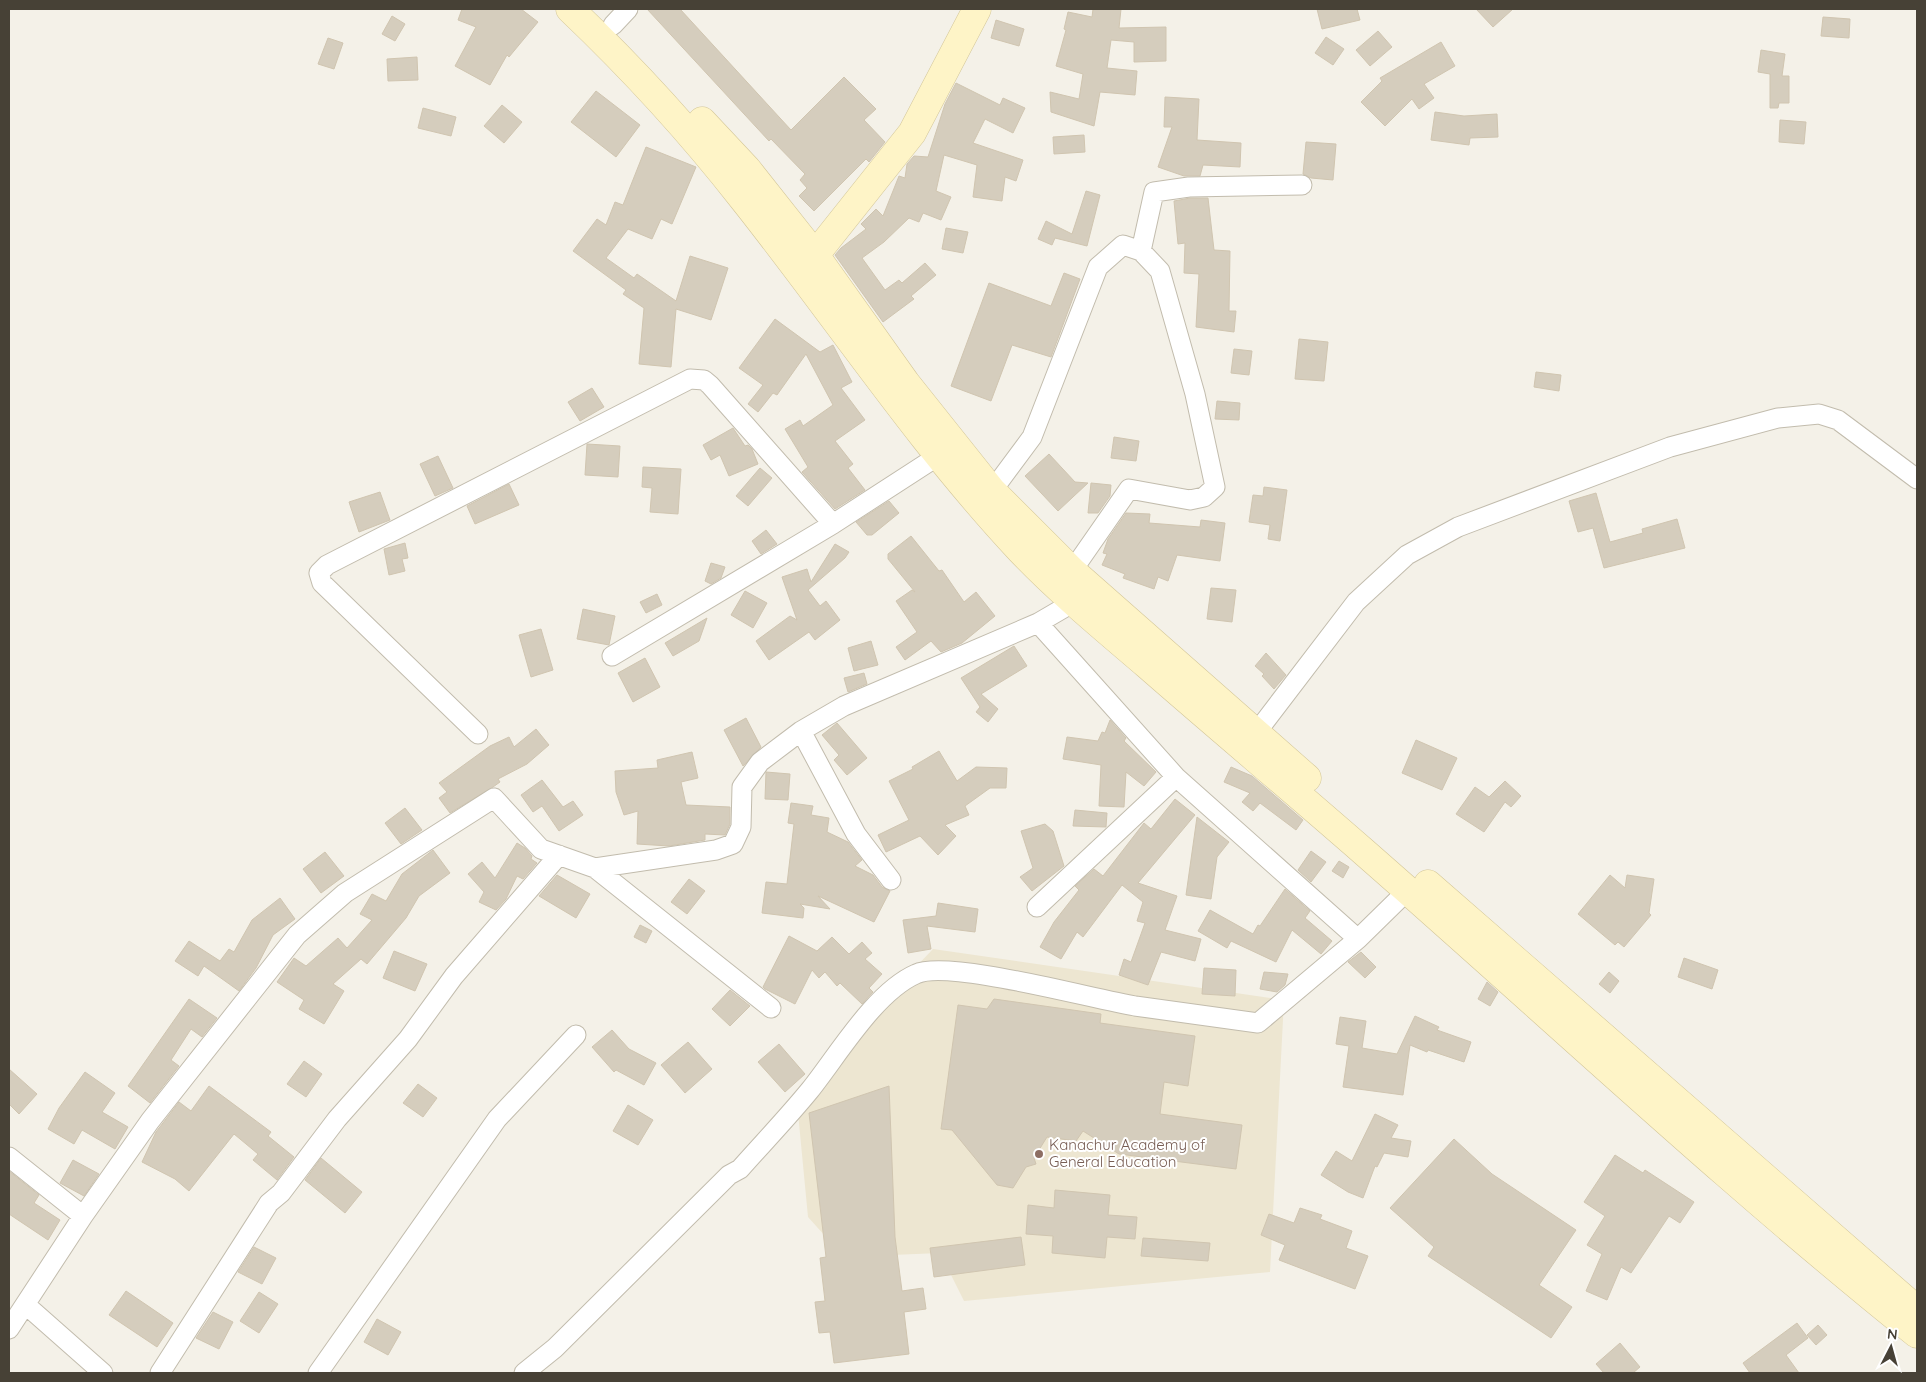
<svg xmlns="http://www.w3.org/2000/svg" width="1926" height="1382" viewBox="0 0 1926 1382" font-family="Quicksand,sans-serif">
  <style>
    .education { fill: #ede6d1 }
    .building { fill: #d5cdbd; stroke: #d0c5b0 }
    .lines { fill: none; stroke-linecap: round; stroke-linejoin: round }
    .street-casing { stroke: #c2bcad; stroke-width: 21 }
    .secondary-casing { stroke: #d3c698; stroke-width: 29 }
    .street { stroke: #fff; stroke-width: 19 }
    .secondary { stroke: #fef4c7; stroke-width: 28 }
    .education-dot { fill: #8d6e63; stroke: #fff; stroke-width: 2 }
    .labels { text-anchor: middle; stroke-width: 4; stroke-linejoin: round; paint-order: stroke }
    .education-label { font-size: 15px; fill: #785e54; stroke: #fff; text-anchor: start }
  </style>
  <rect width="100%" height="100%" fill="#f4f1e8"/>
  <path class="education" d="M933,949L1284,1000L1270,1272L964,1301L940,1253L844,1257L808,1217L796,1092Z"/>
  <path class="building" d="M462,9H521L538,22L509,57L507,55L490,85L455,66L476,27L458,20Z
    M647,9H680L791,130L844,77L876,109L864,120L885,142L869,162L866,159L814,211L799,196L807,188L800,180L805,174L771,139L769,141Z
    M1093,9H1121L1119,28L1166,27V61L1134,62V42L1111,40L1107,68L1137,71L1135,95L1100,92L1094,126L1051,112L1050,92L1079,99L1083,74L1056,66L1066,30L1064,29L1068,12L1092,17Z
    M1317,9H1357L1360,20L1322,29Z
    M1476,9H1513L1493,27Z
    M392,16L405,24L395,41L382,34Z
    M1823,17L1850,19L1849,38L1821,36Z
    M996,20L1024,29L1019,46L991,38Z
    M1378,31L1392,47L1370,66L1356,50Z
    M1326,37L1344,49L1333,65L1315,53Z
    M328,38L343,43L334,69L318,64Z
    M1441,42L1455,66L1424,84L1434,98L1419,109L1412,99L1385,126L1361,102L1382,81L1380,78Z
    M1761,50L1785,54L1782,76H1789V103H1779L1778,108H1770V74L1758,72Z
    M417,57L418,80L388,81L387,59Z
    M956,83L1000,105L1003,98L1025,108L1013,133L985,119L973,143L1023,160L1016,181L1005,177L1002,201L973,197L977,165L944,155L936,191L951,197L941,220L923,213L919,222L909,218L884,242L862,258L885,290L899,280L902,283L925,263L936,275L911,296L914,299L883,322L835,255L841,248L866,229L861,224L876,209L883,216L899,176L905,178L907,164L914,156L928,157L945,104Z
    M596,91L640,125L616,157L571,122Z
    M1165,97L1199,99L1197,140L1241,143L1240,167L1203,165L1200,176H1184L1158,167L1172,127H1164Z
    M502,105L522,122L504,143L484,126Z
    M423,108L456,117L451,136L418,128Z
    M1435,112L1464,116L1497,114L1498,137L1470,138L1469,145L1431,140Z
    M1780,120L1806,122L1804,144L1779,142Z
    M1084,135L1085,152L1054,154L1053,137Z
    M1306,142L1336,144L1333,180L1311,178L1303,174Z
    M646,147L696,167L672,224L661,219L652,239L628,229L606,258L634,278L637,274L676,301L690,256L728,268L711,320L676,309L671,367L639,364L644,308L623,294L626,290L573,251L597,219L606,225L615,202L623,205Z
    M1086,191L1100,195L1087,246L1055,238L1052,245L1038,239L1046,221L1072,234Z
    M1190,198H1208L1214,250L1230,251L1229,311H1236L1234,332L1196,327L1199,274L1184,273L1185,243L1178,244L1174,201Z
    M946,228L968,232L963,253L942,249Z
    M1064,273L1080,279L1051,357L1012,345L991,401L951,386L989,283L1051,306Z
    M775,319L820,352L833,345L852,382L841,388L865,420L835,441L853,464L848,468L865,490L835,509L802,472L808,467L785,429L800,420L803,426L833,405L806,354L777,395L773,393L758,412L748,404L763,385L739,368Z
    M1299,339L1328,342L1324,381L1295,379Z
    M1234,349L1252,351L1249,375L1231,373Z
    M1536,372L1561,375L1559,391L1534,387Z
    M592,388L604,407L580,421L568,402Z
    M1217,401L1240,403L1239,420L1215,419Z
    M733,428L745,446L748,445L752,449L758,464L729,476L720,455L711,460L703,445Z
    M1114,437L1139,441L1136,461L1111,458Z
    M587,444L620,446L618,477L585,475Z
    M1049,454L1075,482L1088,483L1058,511L1025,476Z
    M438,456L453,488L435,496L420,464Z
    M643,467L681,469L678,514L650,512L652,488L642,487Z
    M760,468L772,478L748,506L736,496Z
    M1091,483L1111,485L1110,496L1098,513H1088Z
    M509,484L519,505L475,524L467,506Z
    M1264,487L1287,490L1280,541L1268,539L1270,525L1249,522L1253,495L1263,496Z
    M380,492L390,520L359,532L349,502Z
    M1596,493L1610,542L1643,533L1642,529L1677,519L1685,548L1604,568L1593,528L1578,532L1569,501Z
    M889,501L899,513L872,535H867L856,522Z
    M1126,513L1150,514L1149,523L1200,527L1201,520L1225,523L1220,561L1177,555L1168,581L1158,577L1154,589L1123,578L1125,574L1102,565L1107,554L1103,553L1108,539Z
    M766,530L777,544L761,554L752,541Z
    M911,536L939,571L942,570L964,602L976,592L995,616L962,643L941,652L931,641L905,660L896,647L917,632L896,601L912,590L915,592L888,559V554Z
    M405,543L408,558L402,559L405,571L389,575L384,549Z
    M835,544L849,552L845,558L808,590L820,606L826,601L840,620L815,640L809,632L769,660L756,641L790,616L797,620L782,577L807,569L811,582Z
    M711,563L725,567L721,578L711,584L705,581Z
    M1211,588L1236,590L1232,622L1207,619Z
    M745,591L767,603L753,628L731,615Z
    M657,594L662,605L646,613L640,602Z
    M583,609L615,616L609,645L577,639Z
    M707,618L699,641L673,656L665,643Z
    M541,629L553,670L531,677L519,635Z
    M871,641L878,665L854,671L848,648Z
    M1014,646L1027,666L981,694L998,709L988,722L976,712L980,707L961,678Z
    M1266,653L1286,675L1274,689L1262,676L1264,674L1255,666Z
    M645,658L660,687L633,702L618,673Z
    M864,673L867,684L848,692L844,678Z
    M746,718L761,747L743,766L724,730Z
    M1110,720L1126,738L1124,741L1156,772L1144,786L1126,772L1124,807L1099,806L1101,765L1063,759L1067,737L1098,741L1102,732L1105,733Z
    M837,723L867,758L847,775L834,760L839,755L822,735Z
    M536,729L549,745L527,764L498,779L500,782L493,787L450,813L439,798L447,792L439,783L490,746L509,737L514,747Z
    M1416,740L1457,758L1442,790L1402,773Z
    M939,751L957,781L976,767L1007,768L1006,788H990L965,806L969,815L945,825L956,836L938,855L920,836L886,852L878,835L909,820L889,781L913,769L912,767Z
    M692,752L698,778L681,782L686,805L730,807V824L725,835L705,834V840L669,846L637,844L638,811L624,815L616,792L615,771L658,768L657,760Z
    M1231,767L1252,776L1303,820L1296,830L1260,803L1253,811L1242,802L1250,793L1224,782Z
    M766,772L790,774L788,800L765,799Z
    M542,780L563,807L573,801L583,815L559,831L542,806L533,812L521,795Z
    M1505,781L1521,796L1511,807L1505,802L1484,832L1456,814L1475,787L1489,797Z
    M1175,799L1195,815L1138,883L1177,896L1165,930L1201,939L1195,961L1161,952L1148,985L1119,975L1124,959L1131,962L1145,923L1137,921L1143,902L1122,885L1083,937L1077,932L1061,959L1040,947L1054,922L1079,890L1075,886L1094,869L1103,876L1144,823L1151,829Z
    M791,803L813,806L811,815L829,818L827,832L848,842L862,860L855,866L873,875L882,887L890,891L874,922L818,896L830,909L800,904L804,908L803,918L762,913L766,882L787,884L794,824L788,823Z
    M405,808L422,830L401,844L385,823Z
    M1075,810L1107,813L1106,827L1073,826Z
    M1197,817L1229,842L1217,857L1211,899L1186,895Z
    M1045,824L1053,831L1064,866L1032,891L1020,877L1033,868L1021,831Z
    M517,843L525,848L532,856L531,859L537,863L523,879L517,876L506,899L496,910L479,902L484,892L468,874L482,862L495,878Z
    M433,850L450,873L419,896L406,918L367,964L361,959L333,984L344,991L324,1024L299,1009L304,1000L277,982L294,958L306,966L338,938L347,948L372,920L360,914L372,894L386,901L402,874Z
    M1311,851L1326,862L1311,882L1298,870Z
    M325,852L344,876L321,893L303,869Z
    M1339,861L1349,867L1343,878L1332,871Z
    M557,875L590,894L576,918L539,896Z
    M1610,875L1625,888L1627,875L1654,879L1649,913L1651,915L1624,947L1618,942L1615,945L1578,914Z
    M689,879L705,891L687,914L671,902Z
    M1285,889L1310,911L1305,918L1332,941L1321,954L1292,930L1276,962L1231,941L1227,948L1198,931L1210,910L1253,934L1258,925L1260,926Z
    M280,898L295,919L273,935L256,968L239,991L204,966L198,976L175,961L189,941L220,961L229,949L234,952L252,920Z
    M938,903L978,909L975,932L927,926L931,949L908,953L903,920L936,916Z
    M640,925L652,931L646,943L634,937Z
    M789,936L817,951L832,937L849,954L862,942L872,953L865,959L882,974L869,988L873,992L862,1004L840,983L837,986L825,972L819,978L812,970L795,1004L765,989L763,987Z
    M394,951L427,964L415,991L383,978Z
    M1361,952L1376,967L1365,978L1348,962Z
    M1684,958L1718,970L1712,989L1678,977Z
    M1204,968L1236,970L1235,996L1202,994Z
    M1264,972L1288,974L1285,985L1277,992L1260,989Z
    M1609,972L1619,981L1610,993L1599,984Z
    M1487,982L1498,992L1490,1006L1478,999Z
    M730,990L750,1006L730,1026L712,1009Z
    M189,999L217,1018L202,1037L191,1029L171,1060L179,1066L150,1103L128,1086Z
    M994,999L1101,1014L1100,1023L1195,1036L1188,1086L1164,1082L1160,1114L1242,1125L1236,1169L1119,1154L1083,1131L1076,1141L1047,1137L1034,1158L1036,1164L1026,1167L1013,1188L997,1185L952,1130L941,1129L958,1005L987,1009Z
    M1415,1016L1439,1027L1437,1030L1471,1042L1464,1062L1428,1050L1427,1052L1410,1045L1403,1095L1343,1087L1349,1046L1336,1044L1340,1017L1366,1021L1362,1048L1397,1054Z
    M612,1030L629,1049L656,1063L644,1085L616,1070L614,1072L592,1047Z
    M688,1042L712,1069L685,1093L661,1065Z
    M779,1044L805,1074L785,1092L758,1062Z
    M304,1061L322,1074L306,1097L287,1084Z
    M9,1069L37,1094L19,1114L9,1104Z
    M85,1072L115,1093L102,1112L128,1127L115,1149L82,1130L74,1144L48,1129L59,1108Z
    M418,1084L437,1098L423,1117L403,1103Z
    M209,1086L271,1132L268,1136L294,1157L277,1180L253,1160L258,1154L234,1134L189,1191L175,1179L142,1162L156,1132L179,1102L191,1111Z
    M889,1086L895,1237L902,1291L923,1288L926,1309L904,1312L909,1354L834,1363L830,1332L819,1333L815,1302L825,1301L820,1258L826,1257L809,1113Z
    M628,1105L653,1120L638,1145L613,1131Z
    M1375,1114L1398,1125L1391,1138L1411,1141L1408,1157L1384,1153L1377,1167L1375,1166L1363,1198L1348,1192L1321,1175L1336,1151L1352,1161Z
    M1454,1139L1492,1174L1576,1230L1539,1285L1572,1307L1551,1338L1428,1256L1434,1247L1390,1208Z
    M1615,1155L1643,1173L1645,1170L1694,1202L1680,1223L1669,1216L1631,1273L1621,1267L1607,1300L1586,1291L1602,1254L1587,1245L1605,1216L1584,1202Z
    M321,1158L362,1192L345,1213L305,1180Z
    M73,1160L99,1174L84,1196L60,1183Z
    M9,1171L39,1195L34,1203L60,1220L48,1240L9,1214Z
    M1055,1190L1110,1195L1108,1215L1137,1217L1135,1239L1107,1237L1105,1258L1052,1253L1053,1236L1026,1234L1028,1205L1054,1208Z
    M1300,1208L1322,1215L1320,1219L1352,1231L1346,1248L1368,1256L1355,1289L1279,1260L1285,1245L1261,1235L1269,1214L1294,1223Z
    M1021,1237L1025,1265L934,1277L930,1248Z
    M1143,1238L1210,1243L1208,1261L1141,1256Z
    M254,1247L276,1258L262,1284L238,1272Z
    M126,1291L173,1323L157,1347L109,1315Z
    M259,1292L278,1304L259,1333L240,1321Z
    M213,1312L233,1322L219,1349L196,1338Z
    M377,1319L401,1332L388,1355L364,1342Z
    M1797,1323L1808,1338L1786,1355L1799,1373H1750L1743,1363Z
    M1818,1325L1827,1335L1816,1345L1807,1335Z
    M1620,1343L1640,1367L1633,1373H1604L1596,1364Z"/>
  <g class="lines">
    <defs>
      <path id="street" d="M613,25L628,9
        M1141,251L1154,192L1189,187L1302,185
        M992,491L1032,437L1098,267L1123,245L1141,251L1160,271L1195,394L1215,487L1204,497L1190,500L1129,489L1072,571
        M1038,623L1176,777
        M612,656L833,524L938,456
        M801,731L856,834L891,880
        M1256,733L1356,602L1407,555L1458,527L1670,447L1778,418L1819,414L1838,420L1917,479
        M478,734L322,583L319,573L327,565L690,379L704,380L710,385L833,524
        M595,868L771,1008
        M1037,907L1176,777L1358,939
        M9,1157L83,1216
        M26,1305L103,1373
        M9,1329L83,1216L150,1121L297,935L345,893L494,798L541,849L595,868L716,850L733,844L741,827L742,787L760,762L801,731L844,706L1038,623L1074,602
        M160,1373L269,1203L281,1193L337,1119L408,1039L454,976L559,855
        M318,1373L497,1119L576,1035
        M524,1373L555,1348L729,1175L740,1169C763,1143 788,1117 810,1090C838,1055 875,992 916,974C948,959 1092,999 1135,1006C1176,1012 1217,1017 1258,1023L1358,939L1407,891"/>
      <path id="secondary" d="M570,9C632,68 690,131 743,199C836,316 918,441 1020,550C1060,592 1104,628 1147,665C1219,728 1292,789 1364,852C1548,1013 1726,1181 1917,1334
        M702,121L747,169L815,255L906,383L992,491L1072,571L1307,778
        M800,267L815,255L912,133L977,9
        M1428,884L1917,1310"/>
    </defs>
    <use href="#street" class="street-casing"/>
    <use href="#secondary" class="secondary-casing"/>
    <use href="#street" class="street"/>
    <use href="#secondary" class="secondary"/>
  </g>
  <circle class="education-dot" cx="1039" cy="1154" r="5"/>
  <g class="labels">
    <g class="education-label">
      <text x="1049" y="1150">Kanachur Academy of<tspan x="1049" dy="17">General Education</tspan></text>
    </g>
  </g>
  <rect width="1926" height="1382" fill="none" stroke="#474136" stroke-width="20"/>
  <g transform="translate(1891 1347) rotate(6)" stroke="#ffffff" stroke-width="4" paint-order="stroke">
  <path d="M0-4L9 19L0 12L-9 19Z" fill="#474136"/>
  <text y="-8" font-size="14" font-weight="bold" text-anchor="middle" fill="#474136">N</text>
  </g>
</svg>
